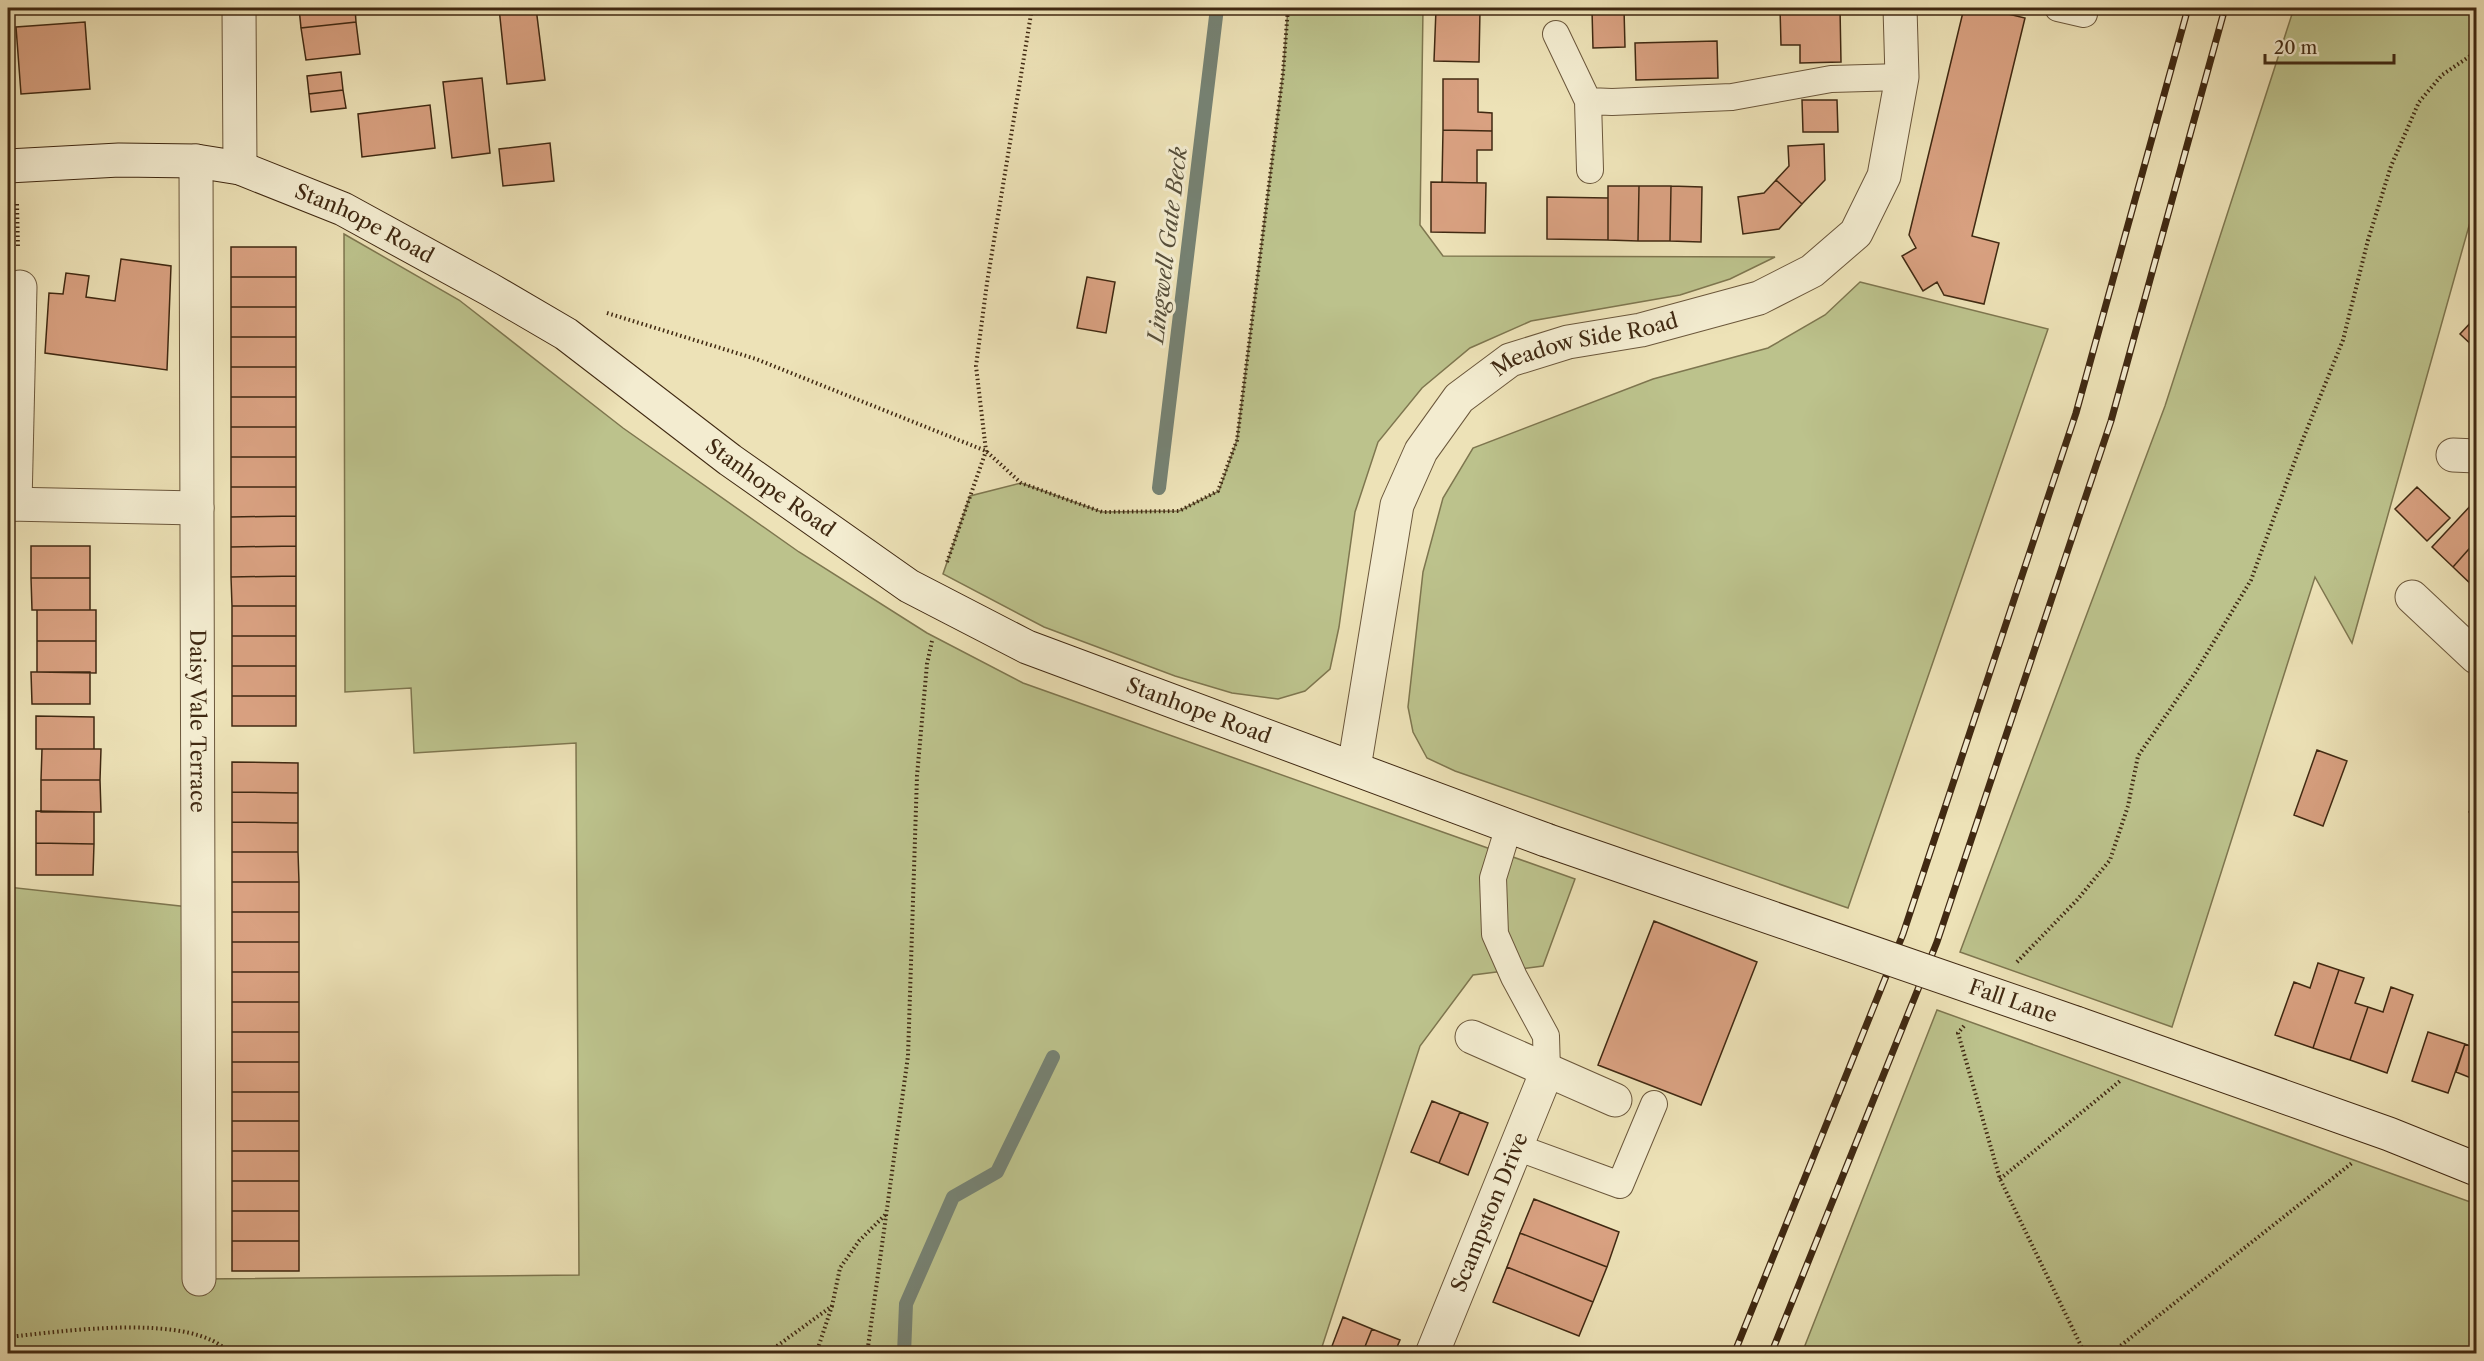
<svg xmlns="http://www.w3.org/2000/svg" width="2484" height="1361" viewBox="0 0 2484 1361" font-family="'Libre Caslon Text',serif">
  <style>
    .green { fill: #bcc28c; stroke: #7e764f; stroke-width: 1.5 }
    .lines { fill: none; stroke-linecap: round; stroke-linejoin: round }
    .stream { stroke: #768273; stroke-width: 14 }
    .building { fill: #d9a181; stroke: #402912; stroke-width: 1.5 }
    .lane-casing { stroke: #6b573b; stroke-width: 28 }
    .street-casing { stroke: #6b573b; stroke-width: 35 }
    .secondary-casing { stroke: #402912; stroke-width: 35 }
    .path { stroke: #402912; stroke-width: 4; stroke-dasharray: 1.5 3; stroke-linecap: butt }
    .lane { stroke: #f3ecd0; stroke-width: 26 }
    .street { stroke: #f3ecd0; stroke-width: 33 }
    .secondary { stroke: #f3ecd0; stroke-width: 33 }
    .rail-casing { stroke: #402912; stroke-width: 7 }
    .rail { stroke: #f3ecd0; stroke-width: 4.5; stroke-dasharray: 14; stroke-linecap: butt }
    .secondary-bridge-casing { stroke: #402912; stroke-width: 35; stroke-linecap: butt }
    .secondary-bridge { stroke: #f3ecd0; stroke-width: 33 }
    .labels { text-anchor: middle; stroke-width: 6; stroke-linejoin: round; paint-order: stroke }
    .street-label { font-size: 21px; fill: #402912; stroke: #f3ecd0 }
    .water-label { font-size: 22px; font-style: italic; fill: #564e3a; stroke: #f3ecd0 }
  </style>
  <rect width="100%" height="100%" fill="#ede2b7"/>
  <filter id="stains"><feTurbulence type="fractalNoise" baseFrequency=".00333" numOctaves="4"/><feColorMatrix values="0 0 0 0 .2 0 0 0 0 .09 0 0 0 0 .02 0 0 0 .5 -.17"/></filter>
  <radialGradient id="worn" r=".72"><stop offset=".6" stop-color="#630" stop-opacity="0"/><stop offset="1" stop-color="#630" stop-opacity=".3"/></radialGradient>
  <path class="green" d="M1288,8H1423L1420,225L1443,256L1775,257L1730,279L1680,295L1531,321L1470,348L1422,388L1378,442L1355,512L1339,627L1330,669L1305,691L1278,699L1232,693L1175,676L1044,627L943,574L970,496L1021,483L1102,512L1179,511L1219,491L1237,440L1283,73Z
    M2294,8H2476V201L2352,643L2315,577L2172,1027L1960,952L2165,406Z
    M344,234L459,300L623,428L799,552L927,633L1023,683L1575,879L1543,966L1473,975L1420,1046L1320,1353L8,1354V887L198,908L200,1279L579,1275L576,743L414,753L411,688L345,692Z
    M1860,282L2048,329L1848,908L1455,771L1427,758L1413,732L1408,707L1423,572L1443,498L1473,448L1653,379L1768,348L1825,315Z
    M1937,1010L2476,1204V1353H1802Z"/>
  <g class="lines">
    <path class="stream" d="M1159,488L1217,8
      M904,1354L906,1304L953,1197L997,1172L1053,1057"/>
  </g>
  <path class="building" d="M299,8H355L356,22L301,28Z
    M499,8H536L545,80L507,84Z
    M1430,8H1486V10H1480Z
    M1780,8H1840L1841,62L1800,63V45H1781Z
    M1964,8H1983L2025,18L1972,236L1999,243L1984,304L1944,295L1937,282L1923,291L1902,256L1916,248L1909,235Z
    M1436,9L1480,10L1479,62L1434,61Z
    M1624,9L1625,47L1593,48L1592,10Z
    M85,22L90,89L21,94L16,27Z
    M356,22L360,54L306,60L301,28Z
    M1717,41L1718,78L1636,80L1635,43Z
    M341,72L343,90L309,94L307,76Z
    M482,78L490,153L452,158L443,82Z
    M1443,79H1478V112L1492,113V131L1443,130Z
    M343,90L346,108L311,112L309,94Z
    M1802,100H1837L1838,132H1803Z
    M430,105L435,148L362,157L358,114Z
    M1443,130L1492,131V150H1477V183L1442,182Z
    M550,143L554,181L503,186L499,149Z
    M1824,144L1825,180L1802,204L1776,180L1789,166L1788,146Z
    M1776,180L1802,204L1779,229L1743,234L1738,197L1764,193Z
    M1431,182L1486,183L1485,233L1431,232Z
    M1608,186H1639L1638,241L1608,240Z
    M1639,186H1671L1670,241H1638Z
    M1671,186L1702,187L1701,242L1670,241Z
    M1547,197L1608,198V240L1547,239Z
    M231,247H296V277H231Z
    M121,259L171,266L167,370L45,353L49,293L63,294L66,273L89,276L86,297L115,301Z
    M231,277H296V307H231Z
    M1087,277L1115,282L1106,333L1077,328Z
    M231,307H296V337H231Z
    M2476,317V349L2460,334Z
    M231,337H296V367H231Z
    M231,367H296V397H231Z
    M231,397H296V427H231Z
    M231,427H296V457H231Z
    M231,457H296V487H231Z
    M231,487H296V516L231,517Z
    M2417,487L2450,518L2427,541L2395,509Z
    M2473,503L2476,506V541L2453,567L2432,547Z
    M296,516V546L231,547V517Z
    M2476,541V584L2474,587L2453,567Z
    M31,546H90V578H31Z
    M296,546V576L231,577V547Z
    M296,576V606H232L231,577Z
    M31,578H90V610H32Z
    M232,606H296V636H232Z
    M37,610H96V641H37Z
    M232,636H296V666H232Z
    M37,641H96V673L37,672Z
    M232,666H296V696H232Z
    M31,672H90V704H32Z
    M232,696H296V726H232Z
    M36,716L94,717V749H36Z
    M42,749H101L100,780H41Z
    M2317,750L2347,761L2323,826L2294,815Z
    M232,762L298,763V793L232,792Z
    M41,780H100L101,812H41Z
    M232,792L298,793V823L232,822Z
    M2476,803V819L2469,812Z
    M36,811L94,812V844L36,843Z
    M232,822L298,823V852H232Z
    M36,843L94,844L93,875H36Z
    M232,852H298L299,882H232Z
    M232,882H299V912H232Z
    M232,912H299V942H232Z
    M1654,921L1757,962L1701,1105L1598,1065Z
    M232,942H299V972H232Z
    M2318,963L2339,970L2313,1048L2275,1035L2294,982L2310,988Z
    M2339,970L2364,978L2355,1003L2368,1007L2350,1060L2313,1048Z
    M232,972H299V1002H232Z
    M2391,987L2413,995L2387,1073L2350,1060L2368,1007L2383,1012Z
    M232,1002H299V1032H232Z
    M232,1032H299V1062H232Z
    M2428,1032L2465,1044L2448,1093L2412,1081Z
    M2465,1044L2476,1048V1061L2471,1078L2456,1072Z
    M232,1062H299V1092H232Z
    M232,1092H299V1121H232Z
    M1432,1101L1460,1112L1439,1163L1411,1152Z
    M1460,1112L1488,1123L1468,1175L1439,1163Z
    M232,1121H299V1151H232Z
    M232,1151H299V1181H232Z
    M232,1181H299V1211H232Z
    M1534,1199L1619,1232L1607,1267L1520,1233Z
    M232,1211H299V1241H232Z
    M1520,1233L1607,1267L1593,1302L1507,1267Z
    M232,1241H299V1271H232Z
    M1507,1267L1593,1302L1579,1336L1493,1302Z
    M1343,1317L1372,1329L1362,1354H1329Z
    M1372,1329L1400,1340L1394,1354H1362Z"/>
  <g class="lines">
    <defs>
      <path id="lane" d="M2058,8L2084,14
        M1556,34L1588,101L1612,102L1732,97L1831,79L1902,77
        M1588,101L1590,170
        M1509,826L1493,878L1495,934L1514,977L1546,1036L1547,1071
        M1516,1147L1620,1185L1654,1104"/>
      <g id="street">
        <path d="M239,8L240,168"/>
        <path id="s1" d="M196,161L199,1279"/>
        <path d="M2453,455L2476,456"/>
        <path d="M8,504L197,508"/>
        <path d="M15,504L20,287"/>
        <path d="M2412,597L2476,657"/>
        <path id="s2" d="M1354,768L1397,505L1421,451L1459,398L1510,360L1568,342L1641,330L1759,298L1812,271L1856,233L1884,176L1902,77L1900,8"/>
        <path d="M1472,1037L1615,1100"/>
        <path id="s3" d="M1432,1354L1547,1071"/>
      </g>
      <g id="secondary">
        <path id="s4" d="M8,166L119,160L196,161L240,168L343,209L489,289L566,334L730,460L909,586L1027,647L1546,840"/>
        <path d="M2076,1023L2389,1134L2476,1169"/>
      </g>
    </defs>
    <use href="#lane" class="lane-casing"/>
    <use href="#street" class="street-casing"/>
    <use href="#secondary" class="secondary-casing"/>
    <path class="path" d="M17,204L18,248
      M607,313L756,359L986,451L1021,483L1102,512L1179,511L1218,491L1237,440L1283,73L1288,8
      M947,562L986,451L976,366L987,283L1032,8
      M2017,962L2077,900L2110,860L2128,806L2138,756L2195,673L2251,580L2301,444L2343,340L2368,240L2391,166L2419,102L2442,75L2476,52
      M1964,1026L1958,1033L2000,1179L2085,1354
      M2000,1179L2120,1081
      M8,1337C59,1332 195,1311 230,1354
      M766,1354L832,1306L840,1268L859,1241L886,1214
      M816,1354L832,1306
      M867,1354L908,1056L917,776L927,664L932,641
      M2110,1354L2352,1163"/>
    <use href="#lane" class="lane"/>
    <use href="#street" class="street"/>
    <use href="#secondary" class="secondary"/>
    <defs>
      <path id="rail" d="M1734,1354L1903,934L2076,413L2188,8
        M1771,1354L1937,942L2111,421L2225,8"/>
    </defs>
    <use href="#rail" class="rail-casing"/>
    <use href="#rail" class="rail"/>
    <defs>
      <g id="secondary-bridge">
        <path id="s5" d="M1546,840L2076,1023"/>
      </g>
    </defs>
    <use href="#secondary-bridge" class="secondary-bridge-casing"/>
    <use href="#secondary-bridge" class="secondary-bridge"/>
  </g>
  <g class="labels">
    <g class="street-label">
      <text dy="7" stroke="none"><textPath href="#s4" startOffset="369">Stanhope Road</textPath></text>
      <text dy="7" stroke="none"><textPath href="#s2" startOffset="531">Meadow Side Road</textPath></text>
      <text dy="7" stroke="none"><textPath href="#s4" startOffset="855">Stanhope Road</textPath></text>
      <text dy="7" stroke="none"><textPath href="#s4" startOffset="1341">Stanhope Road</textPath></text>
      <text dy="7" stroke="none"><textPath href="#s1" startOffset="560">Daisy Vale Terrace</textPath></text>
      <text dy="7" stroke="none"><textPath href="#s5" startOffset="494">Fall Lane</textPath></text>
      <text dy="7" stroke="none"><textPath href="#s3" startOffset="153">Scampston Drive</textPath></text>
    </g>
    <g class="water-label">
      <text transform="translate(1167 245) rotate(-83)" y="8">Lingwell Gate Beck</text>
    </g>
  </g>
  <rect width="2484" height="1361" fill="none" stroke="#ede2b7" stroke-width="30"/>
  <rect x="9" y="9" width="2466" height="1343" fill="none" stroke="#402912" stroke-width="3"/>
  <rect x="15" y="15" width="2454" height="1331" fill="none" stroke="#402912" stroke-width="1.5"/>
  <path d="M2265 54v9h129v-9" fill="none" stroke="#402912" stroke-width="3"/>
  <text x="2274" y="54" font-size="18" fill="#402912" stroke="#f3ecd0" stroke-width="4.5" paint-order="stroke">20 m</text>
  <rect width="100%" height="100%" filter="url(#stains)"/>
  <rect width="100%" height="100%" fill="url(#worn)"/>
</svg>
